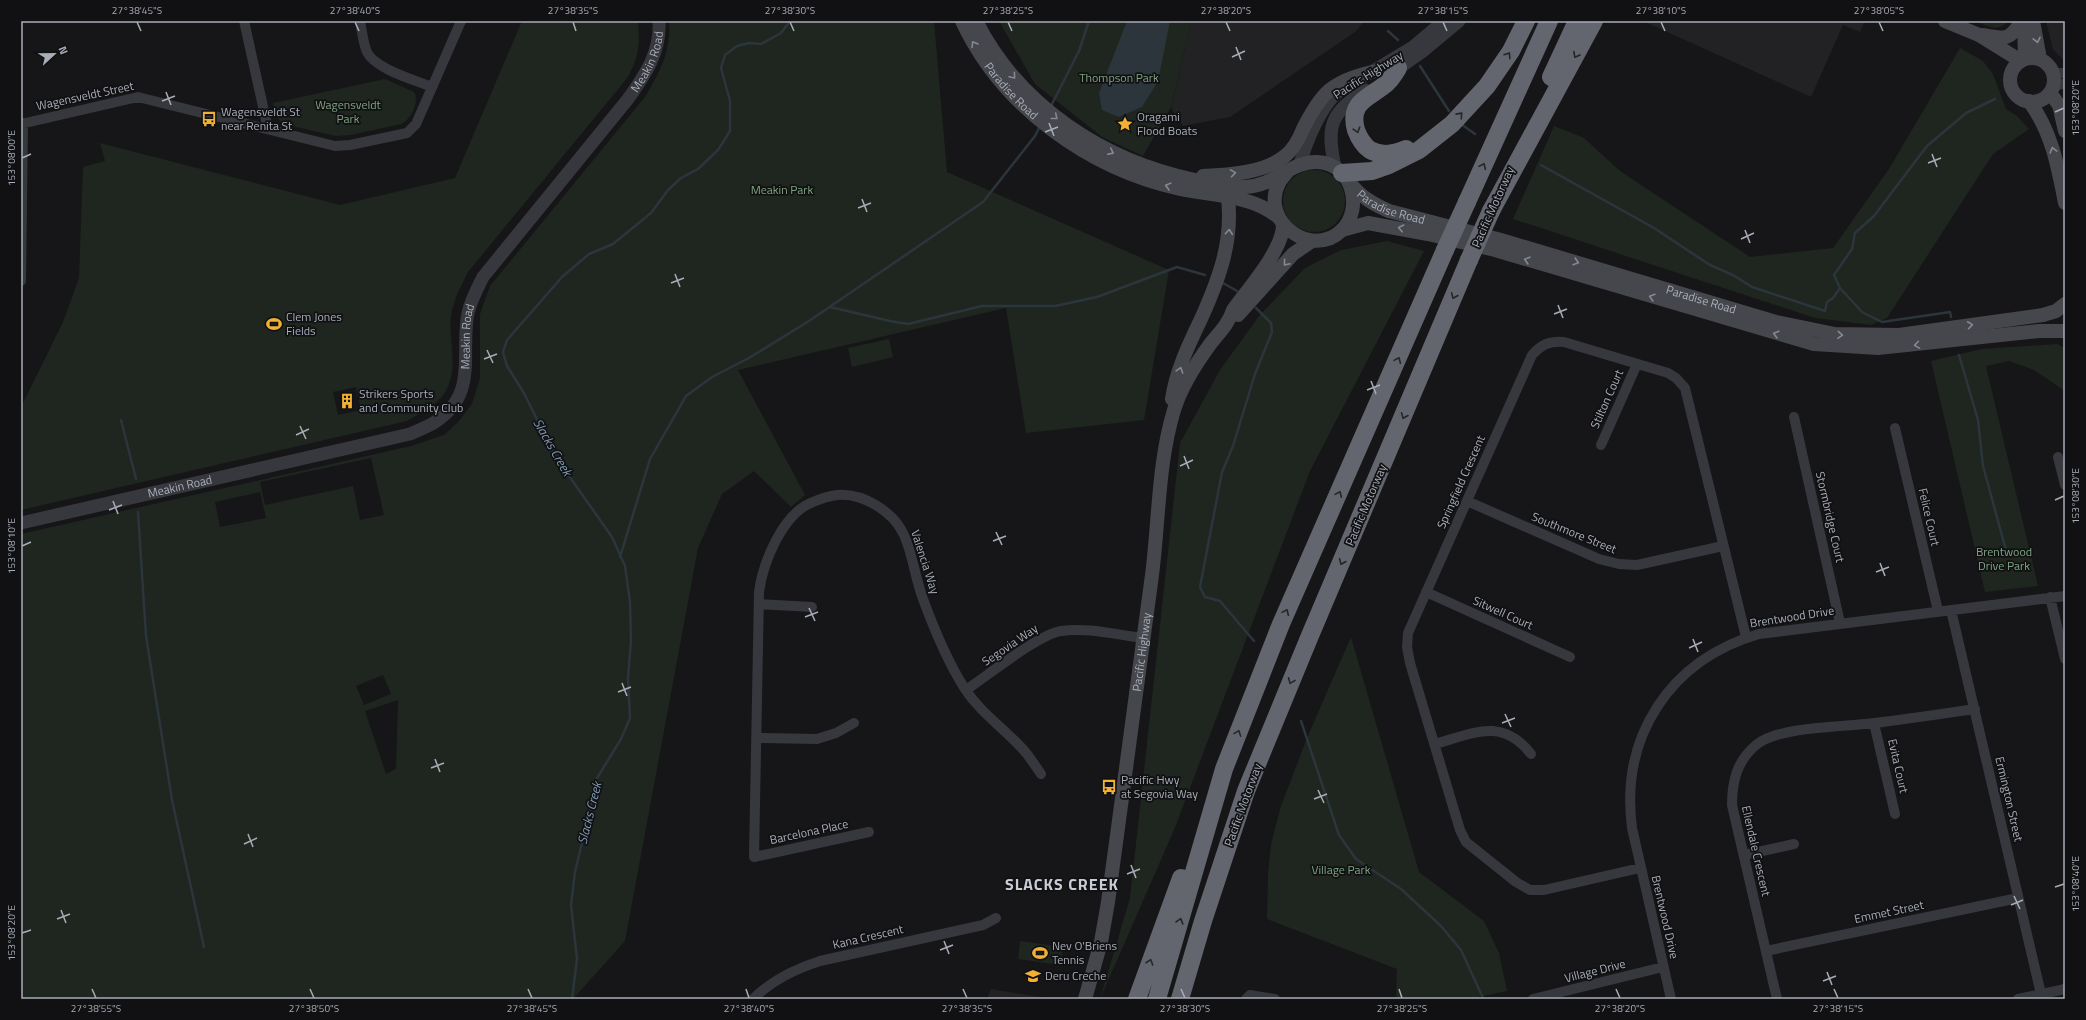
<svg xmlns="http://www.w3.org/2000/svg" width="2086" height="1020" viewBox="0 0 2086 1020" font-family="'Titillium Web',sans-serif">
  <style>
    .built { fill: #222225 }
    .green { fill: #1e261f; fill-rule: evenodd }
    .water { fill: #2c353c }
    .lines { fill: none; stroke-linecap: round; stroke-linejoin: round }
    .stream { stroke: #2c353c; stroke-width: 2.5 }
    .minor { stroke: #37383d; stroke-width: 10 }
    .tertiary { stroke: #37383d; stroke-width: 13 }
    .secondary { stroke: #45474d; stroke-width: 14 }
    .motorway { stroke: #63666e; stroke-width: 18 }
    .motorway-bridge { stroke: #63666e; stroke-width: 18 }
    .oneway { stroke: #858993 }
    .oneway2 { stroke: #26262a }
    .ticks { fill: none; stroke: #a8adb8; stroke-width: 1.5 }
    .labels { text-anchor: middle; stroke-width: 3.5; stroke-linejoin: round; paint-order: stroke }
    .street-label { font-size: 12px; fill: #a8adb8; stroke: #111113 }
    .park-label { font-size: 12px; fill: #7fa381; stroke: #111113 }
    .poi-label { font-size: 12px; fill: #a8adb8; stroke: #111113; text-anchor: start }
    .water-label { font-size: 13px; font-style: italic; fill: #7f9bb3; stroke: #111113 }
    .district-label { font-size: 16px; font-weight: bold; letter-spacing: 1px; fill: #c9ccd4; stroke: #111113 }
    .neatline { fill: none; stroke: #a8adb8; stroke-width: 1.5 }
    .ticks-label { font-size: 10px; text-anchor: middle; fill: #a8adb8 }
  </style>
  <rect width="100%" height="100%" fill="#161618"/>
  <path class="built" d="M1191,21H1365L1355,32L1230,117L1183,126L1171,108Z
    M1643,21H1865L1860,32L1843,25L1811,97Z
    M2046,21H2065V61L2053,50Z
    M991,989L1021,994L1052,999H987Z"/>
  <path class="green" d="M522,21H638C640,45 639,56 628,77L468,272C461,286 454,299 451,315C448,340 459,367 446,391C438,405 420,413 407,421L21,510V407L63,322L79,278L83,167L105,161L100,143L340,205L455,178ZM356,387L361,410L338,415L333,392Z
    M669,21H934L947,172L1169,270L1144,420L1026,433L1006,308L738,370L805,495L791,507L754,471L722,494L698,548L625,941L573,999H21V534L411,446L444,435L458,422L472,404L480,378V314L490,286L645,97C660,71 671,52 669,21ZM371,458L384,515L360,520L353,486L265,505L260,482ZM260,492L266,518L220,527L215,502ZM383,675L391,694L364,705L356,686ZM398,700L396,769L386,774L365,711Z
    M999,21H1191L1171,107L1143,156L1102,137L1035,84Z
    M1975,21H2008C1999,33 1987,26 1975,21Z
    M1960,48L1983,61L1993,74L2006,109L2017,116L2029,129L1993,154L1887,318L1871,325L1815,318L1513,219L1554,126L1584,138L1620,171L1750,257L1833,248L1889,169Z
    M385,79L414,92C420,101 411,120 401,124L351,135L336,136L283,124L276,116L273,103Z
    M1283 201a31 31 0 1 1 62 0a31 31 0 1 1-62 0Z
    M1387,241L1424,251L1310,471L1174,830L1100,999L1130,898L1180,443L1220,370L1259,316L1305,268L1341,250Z
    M889,339L893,357L852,367L848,348Z
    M2057,344L2065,348V391L2034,370L2009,361L1986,366L2038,586L1985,592L1931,361L1982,349Z
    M1351,637L1419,872L1484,921L1499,953L1507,991L1469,999H1396L1397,969L1267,919L1268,874L1271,844L1281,806L1307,738Z
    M1020,941L1063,947L1060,965L1018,959Z"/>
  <path class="water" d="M1127,21H1170L1158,81L1142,107L1119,117L1102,110L1099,93Z"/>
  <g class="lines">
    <path class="stream" d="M1388,31L1398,40
      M1420,66L1449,111
      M1051,106L1079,51L1089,21
      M1461,124L1475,134
      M1541,165L1654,228L1710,265L1733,275L1752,287L1825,311L1827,302L1833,298L1840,288L1834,275L1852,249L1855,233L1874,216L1927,146L1966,113L1995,99
      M1223,283L1237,291
      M1840,288L1862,312L1882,322L1950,312L1951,317
      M830,307L890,321L908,324L982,306H1055L1097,297L1177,267L1205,275
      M1959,355L1978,420L1983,466L2007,554
      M121,420L136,479
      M138,512L146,636L172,800L204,947
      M620,557L650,459L686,396L712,377L749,358L809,321L983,202L1035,136L1040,126
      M1254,641L1220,601L1205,597L1200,587L1222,472L1233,446L1255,374L1272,332L1271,323L1256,308
      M1301,721L1339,835L1356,859L1401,889L1441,926L1461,950L1483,998
      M572,999L577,959L571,905L575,872L591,805L594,783L621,739L630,718L628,678L631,641L630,602L625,566L612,537L555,456L524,393L507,366L503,352L507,340L562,277L589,254L613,244L651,213L668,190L681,178L698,169L718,150L730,131V101L721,68L725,55L737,46L749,43L761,44L781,33L790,21"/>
    <path class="minor" d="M244,21L268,129
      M360,21C362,31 363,43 367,52C375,69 415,80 432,87
      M2053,73H2065
      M2053,87L2065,83
      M21,124L138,97L335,146L350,145L407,133L416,124L461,21
      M21,281L23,123
      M1794,417L1840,623
      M1895,428L1938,611
      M1601,445L1637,364
      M2058,457L2065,485
      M1467,501L1599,559L1619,564L1637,565L1723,546
      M1426,592L1570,657
      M2050,597L2065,659
      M759,604L812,607
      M1951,610L2041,994
      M966,690C987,676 1039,634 1061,631C1088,627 1117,635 1144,638
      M1874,723L1895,814
      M757,738L817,739L836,733L854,723
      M1435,744C1474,733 1502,717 1531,754
      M869,832L754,857L759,592C763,562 783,513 813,502C820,499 829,496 837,495C863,493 893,511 904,535C913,555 915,578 923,599C934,629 947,661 965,689C982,715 1008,731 1027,754C1032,761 1037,768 1041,774
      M1744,855L1794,844
      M1640,868L1544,890H1530L1516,882L1466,842L1460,830L1410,663L1407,647L1408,633L1532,355C1542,344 1549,341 1564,342L1668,373L1676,378L1685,388L1746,637
      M1766,951L2018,898
      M753,999C772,980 795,969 820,961L983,925L996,918
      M1246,999L1250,995L1275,999
      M1533,999L1663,967
      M1671,999L1632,828C1620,736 1670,660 1759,634L2065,596
      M1777,999L1732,805C1732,781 1737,761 1756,745C1778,726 1845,727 1875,723C1908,719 1941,714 1975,709
      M2018,999L2065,989"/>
    <g class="tertiary">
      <path d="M1392,73L1423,51L1459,21"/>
      <path d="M1363,77L1413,47L1444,21"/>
      <path d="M1300,164C1306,143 1321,105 1338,92"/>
      <path d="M1335,167C1326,126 1330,114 1365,90"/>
      <path id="s1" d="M21,523L410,434C418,430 428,427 435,422C479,394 460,353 468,313C471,300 477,289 483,277L628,99C645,75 661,52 659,21"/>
    </g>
    <g class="secondary">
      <path id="s2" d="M962,21C1002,107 1089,169 1180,189C1213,196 1252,195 1278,217"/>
      <path d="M976,21C1019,106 1103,161 1195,180C1211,183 1228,188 1245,187C1275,186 1291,161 1317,162C1352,163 1364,208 1342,230C1312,260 1259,221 1279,183C1281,179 1285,175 1288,171"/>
      <path d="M1945,21L1979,35L2021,61"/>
      <path d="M2024,21L2025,59"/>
      <path d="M2033,21L2040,59"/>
      <path d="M1983,35C2003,39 2011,41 2021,21"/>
      <circle cx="2032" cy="80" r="22"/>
      <path d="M2050,93L2059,105L2065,131"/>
      <path d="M2029,101C2052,132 2058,167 2065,203"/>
      <path d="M1203,176C1229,175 1264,173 1285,156C1294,149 1299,139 1303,129C1321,93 1332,81 1372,72"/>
      <path id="s3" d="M1350,183C1361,197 1373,204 1389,211L1501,240L1776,322L1835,334L1899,335L2043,315L2056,311L2065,304"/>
      <path d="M1342,230L1368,223L1428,234L1495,250L1814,344L1878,348L2039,331H2065"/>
      <path d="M1238,315L1293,254L1312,241"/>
      <path d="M1172,399C1176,371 1189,344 1201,319C1219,279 1233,242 1228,198"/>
      <path id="s4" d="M1085,999L1101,942L1108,902C1123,793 1138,684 1152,575C1159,520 1158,463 1174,410C1181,387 1197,362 1211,343C1220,332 1229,323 1233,310C1248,289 1283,250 1283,225"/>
    </g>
    <path class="motorway" d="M1398,68C1395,73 1391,79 1387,83C1370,98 1348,101 1356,130C1359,138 1363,145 1370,150C1381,156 1395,154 1406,149
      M1551,77L1577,21
      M1342,173L1372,171L1389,165L1419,150L1452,124L1487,86L1511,51L1526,21
      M1467,202L1549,21
      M1491,211L1594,21
      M1137,999L1181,878
      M1157,999L1224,769L1281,624L1445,250
      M1180,999L1203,921L1246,791L1309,638L1469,260"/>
    <path class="motorway-bridge" d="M1445,250L1467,202
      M1469,260L1491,211"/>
  </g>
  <defs><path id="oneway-chevron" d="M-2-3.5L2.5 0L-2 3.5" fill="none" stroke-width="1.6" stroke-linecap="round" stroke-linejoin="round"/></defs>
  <g class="oneway">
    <use href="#oneway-chevron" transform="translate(2037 40) rotate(78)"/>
    <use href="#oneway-chevron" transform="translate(974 44) rotate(-121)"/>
    <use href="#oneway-chevron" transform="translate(1013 76) rotate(50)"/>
    <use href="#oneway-chevron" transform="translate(1055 117) rotate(39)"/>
    <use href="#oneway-chevron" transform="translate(2053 150) rotate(-105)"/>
    <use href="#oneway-chevron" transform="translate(1111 152) rotate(26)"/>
    <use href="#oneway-chevron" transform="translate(1233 173) rotate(-9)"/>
    <use href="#oneway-chevron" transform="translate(1168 186) rotate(-165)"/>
    <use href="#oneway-chevron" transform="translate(1401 228) rotate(-167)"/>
    <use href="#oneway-chevron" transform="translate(1229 232) rotate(-85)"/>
    <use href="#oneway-chevron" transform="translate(1527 260) rotate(-164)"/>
    <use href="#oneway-chevron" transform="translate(1576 262) rotate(17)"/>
    <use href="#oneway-chevron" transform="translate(1286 263) rotate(130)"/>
    <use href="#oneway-chevron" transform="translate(1652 297) rotate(-163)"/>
    <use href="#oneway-chevron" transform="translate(1970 325) rotate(-8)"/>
    <use href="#oneway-chevron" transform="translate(1776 334) rotate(-164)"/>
    <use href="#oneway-chevron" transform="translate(1840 335) rotate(3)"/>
    <use href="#oneway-chevron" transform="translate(1917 345) rotate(171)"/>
    <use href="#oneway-chevron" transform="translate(1180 370) rotate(-72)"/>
  </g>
  <g class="oneway2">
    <use href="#oneway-chevron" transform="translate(1508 55) rotate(-57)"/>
    <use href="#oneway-chevron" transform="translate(1576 55) rotate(119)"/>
    <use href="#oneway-chevron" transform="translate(1460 115) rotate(-48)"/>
    <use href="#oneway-chevron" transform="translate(1357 130) rotate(73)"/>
    <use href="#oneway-chevron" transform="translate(1483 166) rotate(-66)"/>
    <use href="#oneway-chevron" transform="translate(1454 296) rotate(113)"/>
    <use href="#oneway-chevron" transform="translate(1398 360) rotate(-66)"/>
    <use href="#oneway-chevron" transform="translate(1404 416) rotate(113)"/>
    <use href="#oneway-chevron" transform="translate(1339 494) rotate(-66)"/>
    <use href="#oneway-chevron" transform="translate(1342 562) rotate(113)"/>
    <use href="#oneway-chevron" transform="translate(1286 612) rotate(-66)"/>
    <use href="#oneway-chevron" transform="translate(1291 681) rotate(112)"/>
    <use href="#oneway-chevron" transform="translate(1238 733) rotate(-69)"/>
    <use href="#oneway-chevron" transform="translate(1180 921) rotate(-74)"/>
    <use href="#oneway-chevron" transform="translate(1150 962) rotate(-71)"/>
  </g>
  <path class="ticks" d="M137,22L141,31M355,22L359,31M573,22L576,31M790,22L794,31M1008,22L1012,31M1226,22L1230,31M1443,22L1447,31M1661,22L1665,31M1879,22L1883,31M1236,47L1241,60M1232,57L1245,51M166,92L171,105M162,101L175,96M2055,112L2064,108M1049,123L1054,136M1045,132L1058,127M1932,154L1937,167M22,158L31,154M1928,163L1941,158M862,199L867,212M858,208L871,203M1745,230L1750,243M1741,239L1754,233M675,274L680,287M671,283L684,278M1558,305L1563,318M1554,314L1567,309M487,350L493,363M484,359L497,354M1371,381L1376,394M1367,390L1380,385M300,426L306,439M296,435L309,429M1184,456L1189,469M1180,466L1193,460M2055,500L2064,496M113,501L118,514M109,510L122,505M996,532L1002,545M993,541L1006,536M22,546L31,542M1880,563L1885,576M1876,572L1889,567M809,608L815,621M805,617L818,612M1693,639L1698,652M1689,648L1702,642M622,683L627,696M618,692L631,687M1505,714L1511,727M1502,723L1515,718M435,759L440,772M431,768L444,763M1318,790L1324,803M1314,799L1327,794M248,834L253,847M244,844L257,838M1131,865L1136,878M1127,874L1140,869M2055,887L2064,884M2014,896L2020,909M2011,905L2023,900M61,910L66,923M57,919L70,914M22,933L31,930M944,941L949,954M940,950L953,945M1827,972L1832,985M1823,981L1836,976M92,989L96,998M310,989L314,998M528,989L532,998M746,989L749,998M963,989L967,998M1181,989L1185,998M1399,989L1402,998M1616,989L1620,998M1834,989L1838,998"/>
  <defs>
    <symbol id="bus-bare" viewBox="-9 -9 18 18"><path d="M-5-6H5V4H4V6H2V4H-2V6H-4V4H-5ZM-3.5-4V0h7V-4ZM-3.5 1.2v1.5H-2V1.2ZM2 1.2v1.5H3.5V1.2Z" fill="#f2b134" stroke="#111113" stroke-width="2.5" paint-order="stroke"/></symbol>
    <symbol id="sight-bare" viewBox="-9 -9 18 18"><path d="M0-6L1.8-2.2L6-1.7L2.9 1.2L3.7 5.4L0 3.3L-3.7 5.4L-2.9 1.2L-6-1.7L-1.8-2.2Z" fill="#f2b134" stroke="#111113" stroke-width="2.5" paint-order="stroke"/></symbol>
    <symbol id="stadium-bare" viewBox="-9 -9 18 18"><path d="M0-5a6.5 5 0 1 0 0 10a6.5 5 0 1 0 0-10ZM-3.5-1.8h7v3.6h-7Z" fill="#f2b134" stroke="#111113" stroke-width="2.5" paint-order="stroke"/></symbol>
    <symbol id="building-bare" viewBox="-9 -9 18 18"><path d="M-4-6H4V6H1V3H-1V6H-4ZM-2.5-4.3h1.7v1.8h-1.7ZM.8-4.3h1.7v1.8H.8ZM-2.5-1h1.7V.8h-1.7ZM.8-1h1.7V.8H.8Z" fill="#f2b134" stroke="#111113" stroke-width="2.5" paint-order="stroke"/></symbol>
    <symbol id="school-bare" viewBox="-9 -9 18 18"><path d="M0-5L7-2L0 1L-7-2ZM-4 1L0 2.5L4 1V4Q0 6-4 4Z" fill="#f2b134" stroke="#111113" stroke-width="2.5" paint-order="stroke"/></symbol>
  </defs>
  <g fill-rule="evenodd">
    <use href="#bus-bare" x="198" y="108" width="22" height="22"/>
    <use href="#sight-bare" x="1114" y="113" width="22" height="22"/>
    <use href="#stadium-bare" x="263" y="313" width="22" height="22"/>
    <use href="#building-bare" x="336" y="390" width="22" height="22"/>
    <use href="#bus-bare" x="1098" y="776" width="22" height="22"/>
    <use href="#stadium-bare" x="1029" y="942" width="22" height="22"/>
    <use href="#school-bare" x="1022" y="965" width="22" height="22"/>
  </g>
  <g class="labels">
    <g class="street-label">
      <text dy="4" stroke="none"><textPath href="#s1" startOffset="858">Meakin Road</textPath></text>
      <text transform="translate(1368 75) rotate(-32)" y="4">Pacific Highway</text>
      <text dy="4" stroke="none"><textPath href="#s2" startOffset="86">Paradise Road</textPath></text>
      <text transform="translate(85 96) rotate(-12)" y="4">Wagensveldt Street</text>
      <text dy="4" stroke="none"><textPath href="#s3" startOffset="49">Paradise Road</textPath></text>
      <text transform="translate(1493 207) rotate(-66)" y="4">Pacific Motorway</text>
      <text dy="4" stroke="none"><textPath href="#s3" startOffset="373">Paradise Road</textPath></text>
      <text dy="4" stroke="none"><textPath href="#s1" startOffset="523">Meakin Road</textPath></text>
      <text transform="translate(1607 399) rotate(-66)" y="4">Stilton Court</text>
      <text transform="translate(1461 482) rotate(-66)" y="4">Springfield Crescent</text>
      <text dy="4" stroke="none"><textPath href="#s1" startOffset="163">Meakin Road</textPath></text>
      <text transform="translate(1366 505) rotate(-67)" y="4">Pacific Motorway</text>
      <text transform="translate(1830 517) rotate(77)" y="4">Stormbridge Court</text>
      <text transform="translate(1929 517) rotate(77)" y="4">Felice Court</text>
      <text transform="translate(1574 533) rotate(22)" y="4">Southmore Street</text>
      <text transform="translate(925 562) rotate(72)" y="4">Valencia Way</text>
      <text transform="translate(1503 613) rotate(24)" y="4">Sitwell Court</text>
      <text transform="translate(1792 617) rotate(-9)" y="4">Brentwood Drive</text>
      <text transform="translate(1010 645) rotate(-34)" y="4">Segovia Way</text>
      <text dy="4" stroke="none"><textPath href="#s4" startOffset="352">Pacific Highway</textPath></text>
      <text transform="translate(1898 766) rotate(77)" y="4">Evita Court</text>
      <text transform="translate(2009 799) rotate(77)" y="4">Ermington Street</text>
      <text transform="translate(1243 805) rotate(-70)" y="4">Pacific Motorway</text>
      <text transform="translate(809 832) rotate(-12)" y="4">Barcelona Place</text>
      <text transform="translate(1756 851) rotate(77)" y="4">Ellendale Crescent</text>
      <text transform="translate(1889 912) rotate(-12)" y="4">Emmet Street</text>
      <text transform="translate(1665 917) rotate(77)" y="4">Brentwood Drive</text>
      <text transform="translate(868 937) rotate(-13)" y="4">Kana Crescent</text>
      <text transform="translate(1595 971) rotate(-14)" y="4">Village Drive</text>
    </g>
    <g class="park-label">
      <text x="1119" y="82">Thompson Park</text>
      <text x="348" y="109">Wagensveldt<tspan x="348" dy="14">Park</tspan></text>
      <text x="782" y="194">Meakin Park</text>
      <text x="2004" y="556">Brentwood<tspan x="2004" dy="14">Drive Park</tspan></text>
      <text x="1341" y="874">Village Park</text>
    </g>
    <g class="poi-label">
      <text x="221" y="116">Wagensveldt St<tspan x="221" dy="14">near Renita St</tspan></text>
      <text x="1137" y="121">Oragami<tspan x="1137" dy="14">Flood Boats</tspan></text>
      <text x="286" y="321">Clem Jones<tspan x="286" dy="14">Fields</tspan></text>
      <text x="359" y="398">Strikers Sports<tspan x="359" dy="14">and Community Club</tspan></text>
      <text x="1121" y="784">Pacific Hwy<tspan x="1121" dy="14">at Segovia Way</tspan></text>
      <text x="1052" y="950">Nev O'Briens<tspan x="1052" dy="14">Tennis</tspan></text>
      <text x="1045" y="980">Deru Creche</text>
    </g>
    <g class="water-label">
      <text transform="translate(553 447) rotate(60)" y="5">Slacks Creek</text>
      <text transform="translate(589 813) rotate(-76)" y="5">Slacks Creek</text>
    </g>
    <g class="district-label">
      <text x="1062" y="890">SLACKS CREEK</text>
    </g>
  </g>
  <rect width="2086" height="1020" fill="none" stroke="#111113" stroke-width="44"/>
  <g transform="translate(54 54) rotate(68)" stroke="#111113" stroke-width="3" paint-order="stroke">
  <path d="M0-3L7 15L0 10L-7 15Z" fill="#a8adb8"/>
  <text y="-6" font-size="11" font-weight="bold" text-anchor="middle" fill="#a8adb8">N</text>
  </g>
  <rect x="22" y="22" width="2042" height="976" class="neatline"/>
  <g class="ticks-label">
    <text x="137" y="14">27°38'45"S</text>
    <text x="355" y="14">27°38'40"S</text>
    <text x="573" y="14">27°38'35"S</text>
    <text x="790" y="14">27°38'30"S</text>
    <text x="1008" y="14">27°38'25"S</text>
    <text x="1226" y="14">27°38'20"S</text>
    <text x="1443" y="14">27°38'15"S</text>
    <text x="1661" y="14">27°38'10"S</text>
    <text x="1879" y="14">27°38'05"S</text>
    <text transform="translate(2075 108) rotate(-90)" y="4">153°08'20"E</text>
    <text transform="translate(11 158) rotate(-90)" y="4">153°08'00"E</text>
    <text transform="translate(2075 496) rotate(-90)" y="4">153°08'30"E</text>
    <text transform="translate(11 546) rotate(-90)" y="4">153°08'10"E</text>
    <text transform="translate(2075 884) rotate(-90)" y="4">153°08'40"E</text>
    <text transform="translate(11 933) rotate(-90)" y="4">153°08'20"E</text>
    <text x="96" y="1012">27°38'55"S</text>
    <text x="314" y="1012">27°38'50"S</text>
    <text x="532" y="1012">27°38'45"S</text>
    <text x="749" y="1012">27°38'40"S</text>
    <text x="967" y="1012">27°38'35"S</text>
    <text x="1185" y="1012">27°38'30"S</text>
    <text x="1402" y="1012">27°38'25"S</text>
    <text x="1620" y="1012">27°38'20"S</text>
    <text x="1838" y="1012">27°38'15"S</text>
  </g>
</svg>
